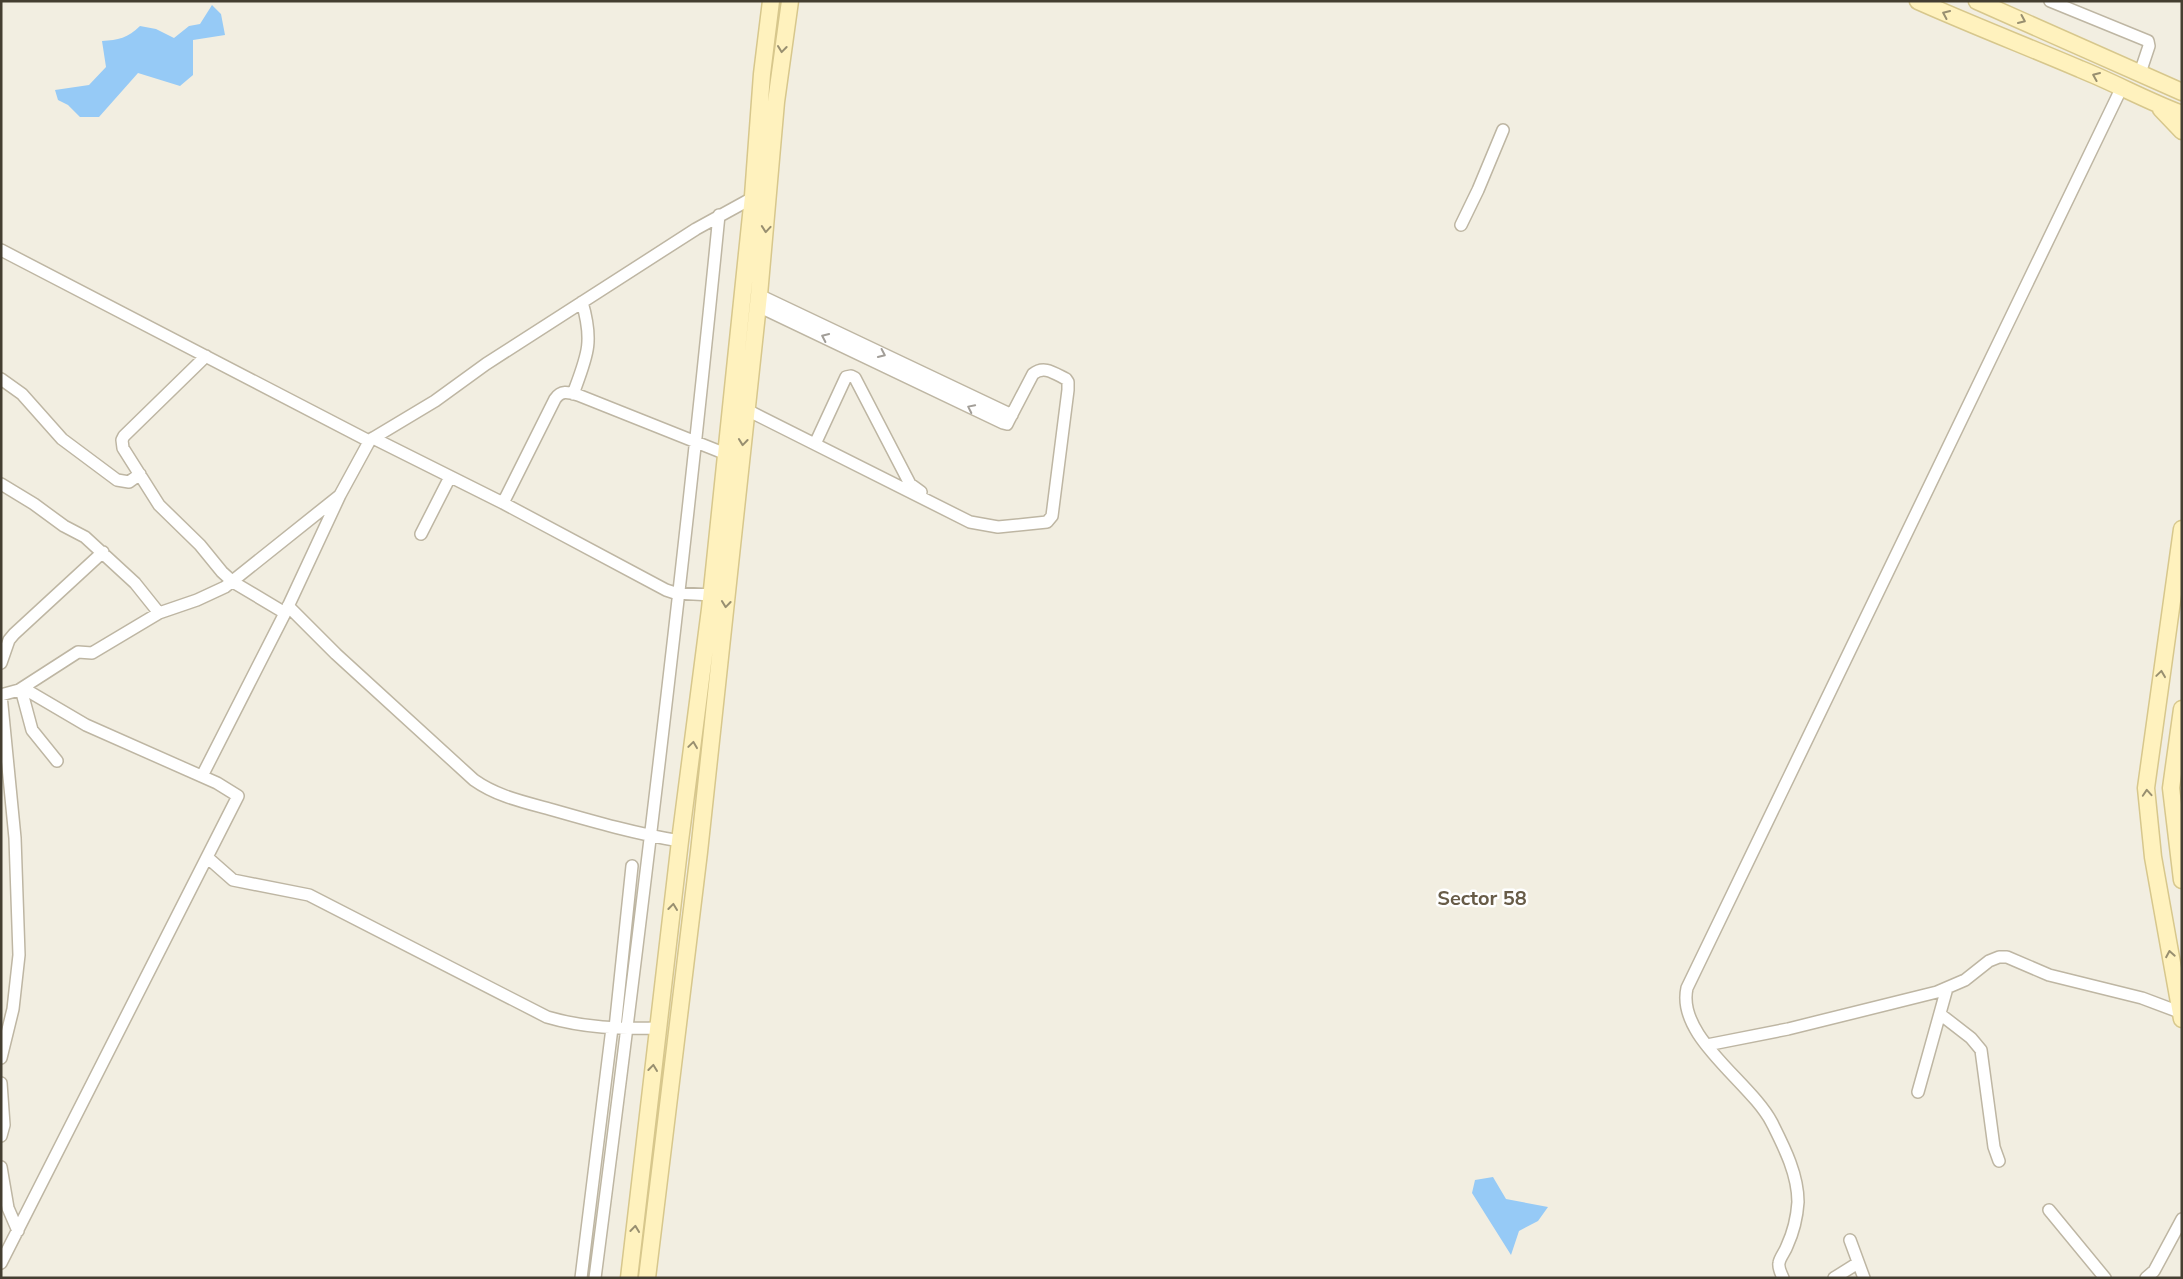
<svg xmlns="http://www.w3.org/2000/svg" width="2183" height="1279" viewBox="0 0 2183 1279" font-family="'Nunito Sans',sans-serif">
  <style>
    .water { fill: #96caf6 }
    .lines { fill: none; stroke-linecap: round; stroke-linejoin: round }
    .street-casing { stroke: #beb6a3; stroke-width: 14 }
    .secondary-casing { stroke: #d7c78c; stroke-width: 19 }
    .street { stroke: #fff; stroke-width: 11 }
    .secondary { stroke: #fff2be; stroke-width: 16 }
    .oneway { stroke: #988f70 }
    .oneway2 { stroke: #a29e98 }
    .labels { text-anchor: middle; stroke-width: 5; stroke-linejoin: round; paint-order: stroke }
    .district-label { font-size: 20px; font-weight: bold; fill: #685c48; stroke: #fff }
  </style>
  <rect width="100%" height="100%" fill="#f2eee1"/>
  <path class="water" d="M212,5L221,14L225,35L193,40V75L180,86L138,73L99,117H80L68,105L58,100L55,90L89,85L106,67L102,41C118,40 128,38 140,26L156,29L174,38L189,26L200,24Z
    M1493,1177L1506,1199L1548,1207L1538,1221L1519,1231L1511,1255L1472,1193L1475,1180Z"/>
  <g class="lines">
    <defs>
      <path id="street" d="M2050,1L2148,41L2149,46L2140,73
        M1461,225L1478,190L1503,130
        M1,250L369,441
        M759,295L1012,415
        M206,356L124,436L122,440L123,448L159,505L200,545L222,572L233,582L285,613
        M1,379L22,394L62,439L117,480L129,482L140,474
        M573,394C587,356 594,343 582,302
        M747,410L970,522L998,527L1047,522L1052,516L1068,390V382L1066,379C1054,373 1044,365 1033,374L1009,420L1007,424L1003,423L758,306
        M373,438L503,503L666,590L675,593L712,595
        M815,444L846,377L851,376L855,378L910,484L921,492
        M1,484L34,504L64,526L85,537L135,583L159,613
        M503,503L555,399C561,390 568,392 578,395L726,454
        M421,534L450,477
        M288,606L336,654L474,780C498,797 525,802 553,810C595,822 637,834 680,841
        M1,663L9,640L14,634L103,552
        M21,689L32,730L57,761
        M1,695L19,690L78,652L92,653L159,613L197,600L225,587L339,496
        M1,695L15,838L19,955L13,1009L1,1058
        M202,776L285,613L340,495L370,440L435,401L486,364L696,229L756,196
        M208,858L233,880L309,895L547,1017C584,1028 620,1029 658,1028
        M1940,1014L1971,1038L1981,1050L1994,1147L1999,1161
        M615,1028L632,866
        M1707,1045L1788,1029L1937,992L1965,980L1989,961L1999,957H2007L2049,975L2142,998L2182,1013
        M1,1083L4,1125L1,1136
        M1918,1092L1947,988
        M1,1167L8,1208L18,1231
        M2049,1210L2105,1278
        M1850,1240L1864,1278
        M1,1263L238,796L217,783L86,725L23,688
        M581,1278L612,1028
        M595,1278C641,924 684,570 719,215
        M1783,1278C1781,1273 1778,1268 1779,1263C1780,1257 1785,1252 1787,1246C1793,1233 1797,1217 1798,1202C1798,1174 1784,1147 1772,1123C1751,1082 1676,1037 1687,988L2122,87
        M1834,1278L1858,1263
        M2146,1278L2154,1271L2182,1219"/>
      <path id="secondary" d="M1918,1C1972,25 2026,46 2080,69C2115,83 2147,101 2182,114
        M1977,1L2182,92
        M2161,109L2182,131
        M2182,529L2146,788L2153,857L2182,1019
        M2182,709L2171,788L2182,880
        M629,1278L680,841L710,609L753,196L762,74L771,1
        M647,1278L699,852L759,295L776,102L790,1"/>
    </defs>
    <use href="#street" class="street-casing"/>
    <use href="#secondary" class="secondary-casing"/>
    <use href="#street" class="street"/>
    <use href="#secondary" class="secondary"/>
  </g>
  <defs><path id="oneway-chevron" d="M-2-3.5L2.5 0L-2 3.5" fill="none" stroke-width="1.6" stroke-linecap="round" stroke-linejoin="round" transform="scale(1.25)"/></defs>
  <g class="oneway">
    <use href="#oneway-chevron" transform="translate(1946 14) rotate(-156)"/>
    <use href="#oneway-chevron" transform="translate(2022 20) rotate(24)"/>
    <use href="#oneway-chevron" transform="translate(782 49) rotate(97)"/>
    <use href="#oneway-chevron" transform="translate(2096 76) rotate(-157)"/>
    <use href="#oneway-chevron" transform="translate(766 229) rotate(95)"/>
    <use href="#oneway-chevron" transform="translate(743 442) rotate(96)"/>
    <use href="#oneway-chevron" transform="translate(726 604) rotate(96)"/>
    <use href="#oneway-chevron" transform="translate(2161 674) rotate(-82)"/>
    <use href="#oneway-chevron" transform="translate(693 745) rotate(-82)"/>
    <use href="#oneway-chevron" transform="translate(2147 793) rotate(-94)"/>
    <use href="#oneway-chevron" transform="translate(673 907) rotate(-83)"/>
    <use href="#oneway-chevron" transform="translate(2170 954) rotate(-100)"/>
    <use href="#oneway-chevron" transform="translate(653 1068) rotate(-83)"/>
    <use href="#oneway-chevron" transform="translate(635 1229) rotate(-84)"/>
  </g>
  <g class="oneway2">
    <use href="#oneway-chevron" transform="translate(825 337) rotate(-155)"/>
    <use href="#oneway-chevron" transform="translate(882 354) rotate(25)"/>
    <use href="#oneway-chevron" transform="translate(971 408) rotate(-154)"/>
  </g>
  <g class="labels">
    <g class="district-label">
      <text x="1482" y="905">Sector 58</text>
    </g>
  </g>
  <rect width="2183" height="1279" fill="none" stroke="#443e31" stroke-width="5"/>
</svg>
